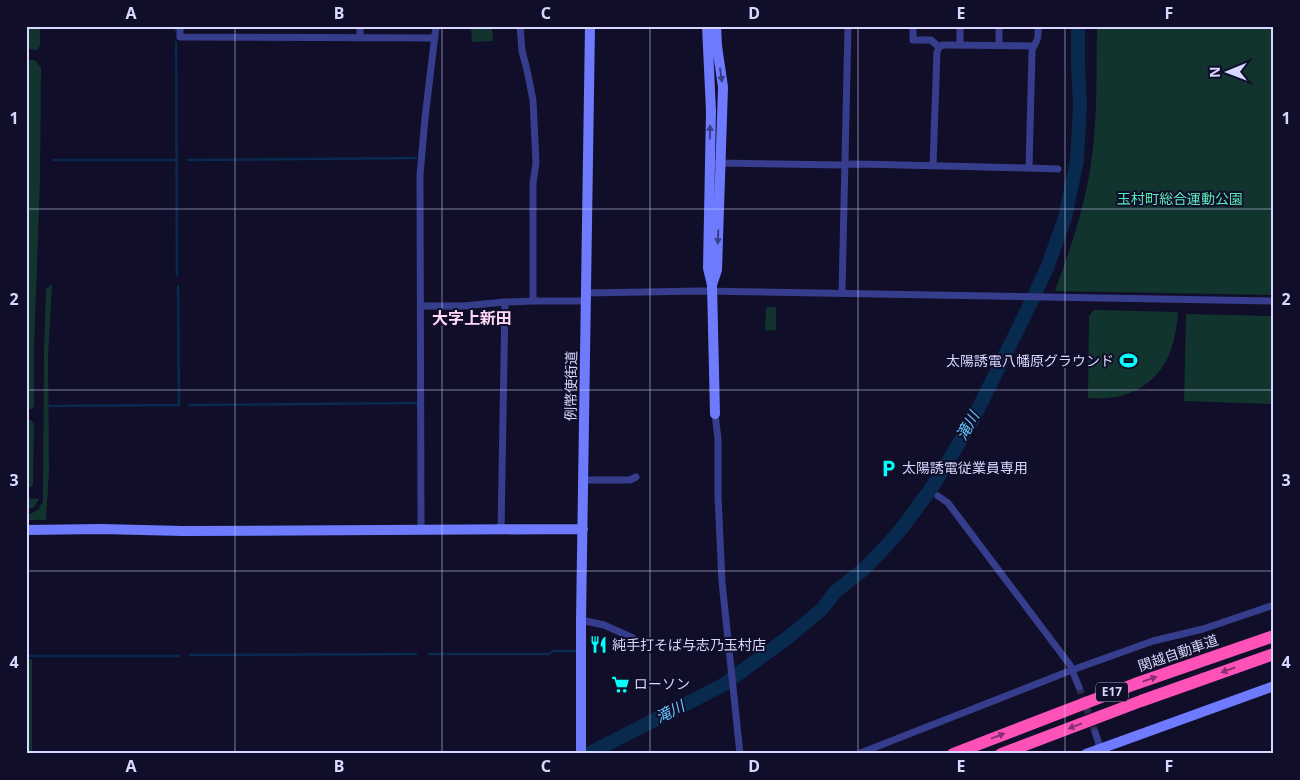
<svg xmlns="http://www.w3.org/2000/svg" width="1300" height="780" viewBox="0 0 1300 780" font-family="'Noto Sans','Noto Sans JP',sans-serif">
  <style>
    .green { fill: #11342e }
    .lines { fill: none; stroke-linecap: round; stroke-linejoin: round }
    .stream { stroke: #082a4e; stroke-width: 2.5 }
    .river { stroke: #082a4e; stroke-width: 14 }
    .street-tunnel { stroke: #2e2c49; stroke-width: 7; stroke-dasharray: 7 3.5; stroke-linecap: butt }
    .street { stroke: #363d8c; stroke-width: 7 }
    .secondary { stroke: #6e7bff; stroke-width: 10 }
    .highway { stroke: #ff52b9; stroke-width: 12 }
    .oneway { fill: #3a3f89 }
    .oneway2 { fill: #883071 }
    .grid { fill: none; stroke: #d7d7ff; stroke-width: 1; stroke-opacity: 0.55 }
    .labels { text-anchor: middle; stroke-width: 4; stroke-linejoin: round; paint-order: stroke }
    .shield { fill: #100e29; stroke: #9b9bbf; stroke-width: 1 }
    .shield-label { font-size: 12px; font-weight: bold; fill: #d7d7ff }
    .park-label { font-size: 14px; fill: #59e9b4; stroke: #100e29 }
    .poi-label { font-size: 14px; fill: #d7d7ff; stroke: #100e29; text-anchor: start }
    .street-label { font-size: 14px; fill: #d7d7ff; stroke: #100e29 }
    .water-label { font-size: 15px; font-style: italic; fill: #65caff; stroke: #100e29 }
    .quarter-label { font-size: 16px; font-weight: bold; fill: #ffd9f6; stroke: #100e29 }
    .neatline { fill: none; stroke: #d7d7ff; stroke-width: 2 }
    .grid-label { font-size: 16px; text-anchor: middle; font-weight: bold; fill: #d7d7ff }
  </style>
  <rect width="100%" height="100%" fill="#100e29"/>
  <path class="green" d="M26,26H40V46L37,50L26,49Z
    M471,26H492L493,41L472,42Z
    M1097,26H1274V295L1055,291C1070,250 1085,207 1091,163C1098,118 1096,72 1097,26Z
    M26,60H35L41,68L40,181L34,348V405L33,408L28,410Z
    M51,285H52L48,357L49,471L46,520H26V516L38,510L43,501V494L44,351L46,289Z
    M767,307H775L776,309V330L765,331L766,309Z
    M1094,310L1178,312C1176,342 1168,372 1140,388C1132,392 1124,396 1115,397C1106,399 1097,398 1088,398L1089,316Z
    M1186,314L1274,316L1273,404L1184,401Z
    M27,420H31L34,424L33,484L31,487H28L27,498L39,499L34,507L26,510V433Z
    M32,659V754H26V660Z"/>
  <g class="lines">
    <path class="stream" d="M176,26V32
      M176,42L177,275
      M54,160H177
      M188,160L416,158
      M189,405L417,403
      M48,406L179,405L178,286
      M429,654H549L553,651H577V649
      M190,655L416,654
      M26,656H179"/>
    <path class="river" d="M588,754L723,685L791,635L822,609L835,592L864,569L888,544L902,528L933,486L971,423L1019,327L1047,268L1065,218L1077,160L1080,104L1078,67V26"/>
    <path class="street-tunnel" d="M1079,687L1095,732"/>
    <path class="street" d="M180,26V37L435,38
      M360,26V38
      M520,26L522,51L527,70L533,100L536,163L533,183V301
      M913,26V40H931L939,47
      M960,45V26
      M999,46V26
      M939,47L943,45H950L1032,46
      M717,163L841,165L850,164C920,165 989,167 1058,169
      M933,165L937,52L939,47
      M1029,168L1032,52C1032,47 1034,47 1036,42C1039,38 1038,31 1038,26
      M586,293L701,291L1274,301
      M842,293L848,26
      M421,306H463L505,302L533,301H586
      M715,414L718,439V496L722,582L740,754
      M583,480H630L636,477
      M938,496L948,503L1070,665L1079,687
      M421,529L420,175L425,118L436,26
      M501,530L505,302
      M581,620L604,625L633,638
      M1095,732L1102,754
      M858,754L1072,670L1153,641L1203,629L1274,605"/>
    <path class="secondary" d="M707,26L711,111L708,268L712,285L715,414
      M712,285L717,270L723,87L717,46L716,26
      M26,530L101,529L183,531L583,529
      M581,754V620L590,26
      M1086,754L1274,686"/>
    <path class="highway" d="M953,754L1135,684L1274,636
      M1001,754L1141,701L1274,654"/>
  </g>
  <defs><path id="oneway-solid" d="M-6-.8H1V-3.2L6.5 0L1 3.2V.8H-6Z" transform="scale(1.25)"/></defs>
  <g class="oneway">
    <use href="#oneway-solid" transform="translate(721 75) rotate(82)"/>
    <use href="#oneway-solid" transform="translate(710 132) rotate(-89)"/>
    <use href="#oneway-solid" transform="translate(718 237) rotate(92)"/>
  </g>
  <g class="oneway2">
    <use href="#oneway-solid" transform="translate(1228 670) rotate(161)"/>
    <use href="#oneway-solid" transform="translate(1150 679) rotate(-19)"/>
    <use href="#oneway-solid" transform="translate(1075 726) rotate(159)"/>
    <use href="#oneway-solid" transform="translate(998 736) rotate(-21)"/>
  </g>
  <path class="grid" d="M235,26V754M442,26V754M650,26V754M858,26V754M1065,26V754M26,209H1274M26,390H1274M26,571H1274"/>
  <defs>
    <symbol id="stadium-bare" viewBox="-9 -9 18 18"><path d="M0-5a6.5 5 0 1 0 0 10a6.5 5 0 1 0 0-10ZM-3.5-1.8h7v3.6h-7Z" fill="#03fffa" stroke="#100e29" stroke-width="2.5" paint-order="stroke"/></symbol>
    <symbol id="parking-bare" viewBox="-9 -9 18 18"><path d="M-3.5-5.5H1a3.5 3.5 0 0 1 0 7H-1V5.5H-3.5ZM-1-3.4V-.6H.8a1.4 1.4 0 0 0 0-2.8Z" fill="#03fffa" stroke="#100e29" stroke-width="2.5" paint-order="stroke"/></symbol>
    <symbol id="restaurant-bare" viewBox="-9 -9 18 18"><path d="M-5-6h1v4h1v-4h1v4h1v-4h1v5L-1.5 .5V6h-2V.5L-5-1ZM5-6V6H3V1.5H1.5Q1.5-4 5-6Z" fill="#03fffa" stroke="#100e29" stroke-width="2.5" paint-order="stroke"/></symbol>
    <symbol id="supermarket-bare" viewBox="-9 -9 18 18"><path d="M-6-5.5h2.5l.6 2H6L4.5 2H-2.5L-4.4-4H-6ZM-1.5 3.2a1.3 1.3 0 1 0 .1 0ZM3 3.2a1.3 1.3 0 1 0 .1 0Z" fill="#03fffa" stroke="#100e29" stroke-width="2.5" paint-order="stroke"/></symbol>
  </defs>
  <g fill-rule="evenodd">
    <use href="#stadium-bare" x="1116" y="348" width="25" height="25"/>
    <use href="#parking-bare" x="876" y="456" width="25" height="25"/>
    <use href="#restaurant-bare" x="586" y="632" width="25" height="25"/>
    <use href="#supermarket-bare" x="608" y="672" width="25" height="25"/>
  </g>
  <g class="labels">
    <rect class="shield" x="1096" y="682.5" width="32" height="19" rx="4"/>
    <g class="shield-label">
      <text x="1112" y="696">E17</text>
    </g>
    <g class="park-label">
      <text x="1180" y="204">玉村町総合運動公園</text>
    </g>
    <g class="poi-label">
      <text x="1114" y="366" text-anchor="end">太陽誘電八幡原グラウンド</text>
      <text x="902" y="473">太陽誘電従業員専用</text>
      <text x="612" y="650">純手打そば与志乃玉村店</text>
      <text x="634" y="689">ローソン</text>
    </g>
    <g class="street-label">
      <text transform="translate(571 386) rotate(-89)" y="5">例幣使街道</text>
      <text transform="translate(1178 653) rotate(-19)" y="5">関越自動車道</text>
    </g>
    <g class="water-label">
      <text transform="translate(968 426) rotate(-61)" y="5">滝川</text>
      <text transform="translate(670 712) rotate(-27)" y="5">滝川</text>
    </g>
    <g class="quarter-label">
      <text x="472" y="324">大字上新田</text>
    </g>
  </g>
  <rect width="1300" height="780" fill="none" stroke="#100e29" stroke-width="55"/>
  <g transform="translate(1228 72) rotate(269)" stroke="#100e29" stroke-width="4" paint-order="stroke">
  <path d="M0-4L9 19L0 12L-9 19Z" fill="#d7d7ff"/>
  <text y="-8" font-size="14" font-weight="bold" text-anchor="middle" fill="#d7d7ff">N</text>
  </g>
  <rect x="28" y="28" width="1244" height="724" class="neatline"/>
  <g class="grid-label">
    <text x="131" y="19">A</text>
    <text x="339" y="19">B</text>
    <text x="546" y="19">C</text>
    <text x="754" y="19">D</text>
    <text x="961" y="19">E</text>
    <text x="1169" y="19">F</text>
    <text x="14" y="124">1</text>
    <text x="1286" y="124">1</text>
    <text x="14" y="305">2</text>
    <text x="1286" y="305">2</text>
    <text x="14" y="486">3</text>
    <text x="1286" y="486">3</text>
    <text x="14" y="668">4</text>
    <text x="1286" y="668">4</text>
    <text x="131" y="772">A</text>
    <text x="339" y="772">B</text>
    <text x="546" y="772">C</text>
    <text x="754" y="772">D</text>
    <text x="961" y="772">E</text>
    <text x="1169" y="772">F</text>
  </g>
</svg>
